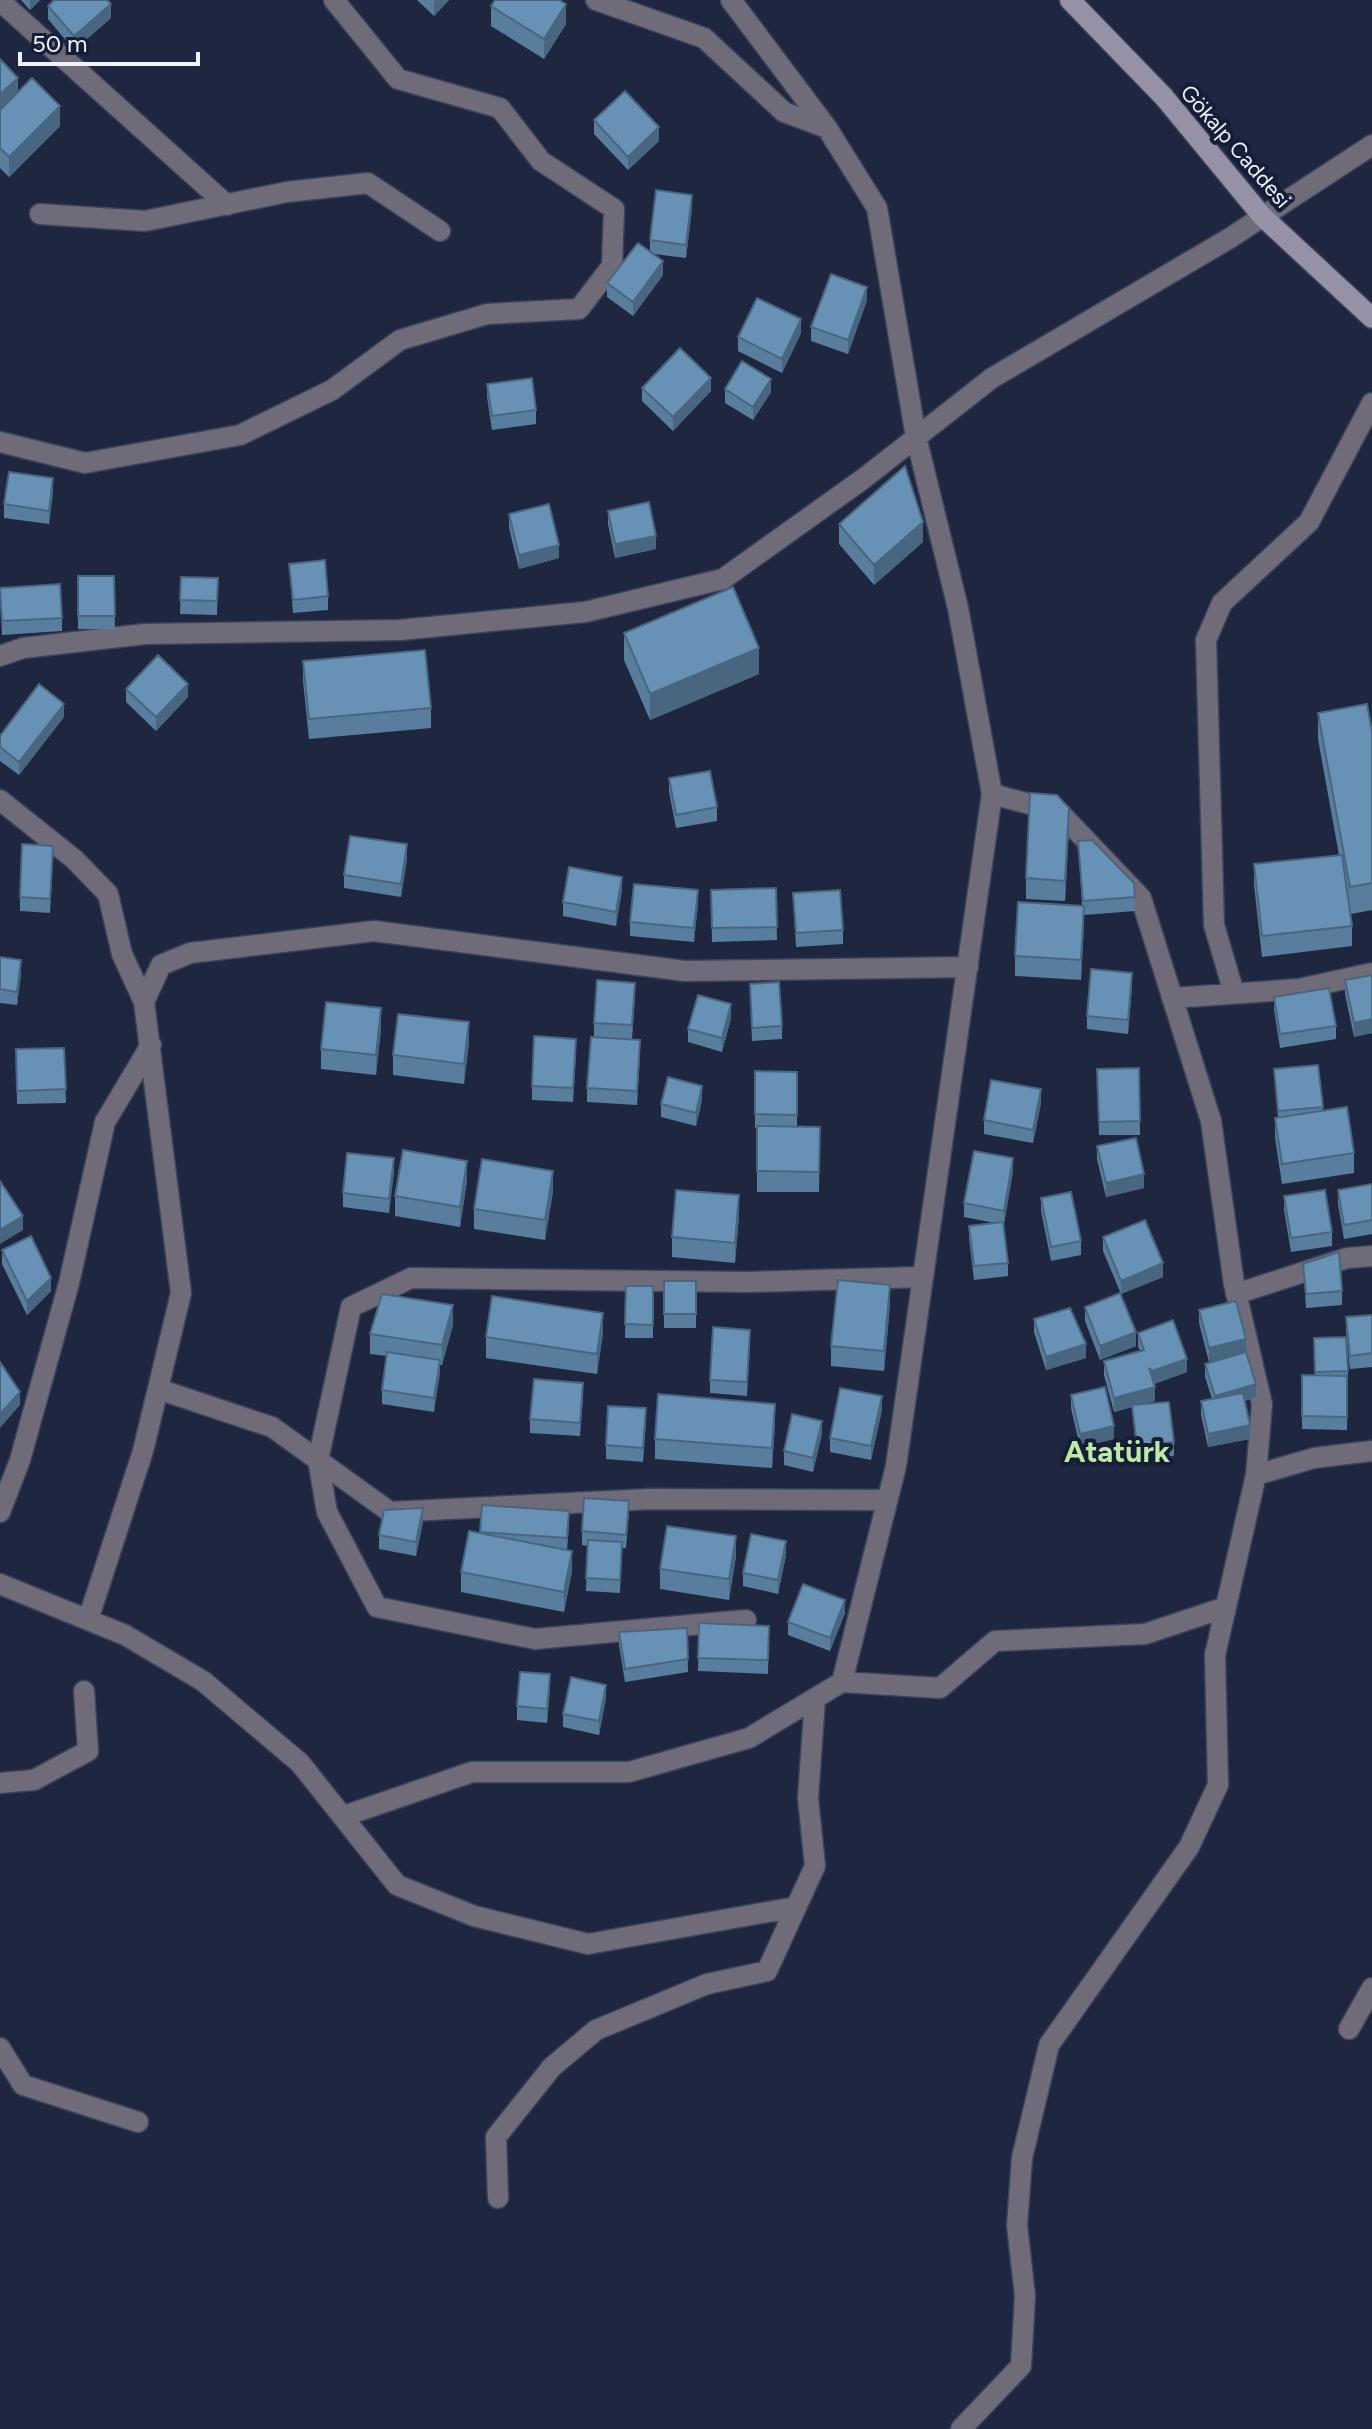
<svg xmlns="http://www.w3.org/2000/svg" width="1372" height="2429" viewBox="0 0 1372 2429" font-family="Figtree,sans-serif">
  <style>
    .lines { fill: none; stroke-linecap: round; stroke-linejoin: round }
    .street-casing { stroke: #3c435a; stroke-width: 23 }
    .secondary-casing { stroke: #3c435a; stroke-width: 23 }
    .street { stroke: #6f6b79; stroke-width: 20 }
    .secondary { stroke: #9791a7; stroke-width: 20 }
    .wall { fill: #597e9d }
    .shaded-wall { fill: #48667f }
    .building { fill: #6792b6; stroke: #48667f; stroke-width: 2 }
    .labels { text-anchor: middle; stroke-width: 8; stroke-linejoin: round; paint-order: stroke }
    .street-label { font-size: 22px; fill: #eef2fc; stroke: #161d36 }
    .district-label { font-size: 30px; font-weight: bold; fill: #bfe9a6; stroke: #161d36 }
  </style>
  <rect width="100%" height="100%" fill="#1f2640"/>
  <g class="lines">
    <defs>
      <path id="street" d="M596,0L704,38L784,112L827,128
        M731,0L827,128L877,208L916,437L958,608L992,794L896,1466L842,1682
        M0,1L227,205
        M40,214L145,221L287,192L368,183L440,231
        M0,442L85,463L240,435L332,390L400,340L487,314L579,309L612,266L614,209L541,161L500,108L398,79L334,0
        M0,656L23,648L145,634L400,630L585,612L723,579L863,479L992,378L1230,238L1372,145
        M0,800L74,859L108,894L122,954L144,1002
        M1234,993L1214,925L1206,640L1222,603L1309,522L1372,403
        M1172,998L1299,989L1372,973
        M1236,1294L1347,1258L1372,1256
        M158,1389L272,1427L390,1512L651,1499L887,1500
        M1256,1475L1314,1458L1372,1451
        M0,1512L20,1460L69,1283L105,1122L151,1045
        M0,1584L125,1635L203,1681L300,1763L397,1885L474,1916L588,1944L796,1907
        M88,1620L143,1451L181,1293L144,1002L161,965L190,953L374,931L685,971L968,967
        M746,1620L535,1639L377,1607L327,1512L318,1460L351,1307L411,1278L749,1282L923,1277
        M0,1783L34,1780L88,1751L84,1691
        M344,1816L472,1772H629L749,1738L842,1682L940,1688L995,1641L1145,1634L1226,1607
        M1349,2029L1372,1988
        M0,2048L23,2085L138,2122
        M498,2198L496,2137L552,2067L596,2030L707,1984L767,1971L815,1866L808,1798L815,1699
        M961,2429L1021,2366L1025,2296L1017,2225L1022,2158L1049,2045L1189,1847L1218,1785L1215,1655L1256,1475L1262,1404L1234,1284L1211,1121L1141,898L1059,812L992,794"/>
      <path id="secondary" d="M1070,0L1164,97L1262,216L1372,318"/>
    </defs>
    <use href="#street" class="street-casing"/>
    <use href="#secondary" class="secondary-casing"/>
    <use href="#street" class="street"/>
    <use href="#secondary" class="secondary"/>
  </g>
  <path class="wall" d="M21,0H40L30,10Z
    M417,0H449L434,16Z
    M48,6L111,18L74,50L48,19Z
    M491,6L566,24L544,59L491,26Z
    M0,59L18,92L60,126L9,177L0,168Z
    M594,120L659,141L628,170L594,134Z
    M692,208L686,258L654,254L663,275L633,316L607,297V283L650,251V240Z
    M867,300L848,354L811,341V327Z
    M801,333L782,373L738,351V337Z
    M487,384L536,410V424L492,430L487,397Z
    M642,388L711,391L673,431L642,401Z
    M725,389L771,392L753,420L725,403Z
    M53,492L49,524L4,518V504Z
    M608,511L656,549L615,558L608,524Z
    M509,514L559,558L519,569L509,528Z
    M839,524L923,542L874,585L839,544Z
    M289,564L328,596V610L293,613Z
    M78,576H114L115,629H78Z
    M181,577L218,578L217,615L180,614Z
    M0,588L62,618V631L2,635Z
    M624,633L759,674L650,720L624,660Z
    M303,661L431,708V728L309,739L303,681Z
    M126,689L188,697L156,731L126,702Z
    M1318,713L1372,732V910L1351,914L1352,926V946L1262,957L1254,885V864L1339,855L1318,739Z
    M64,717L19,775L0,761V736Z
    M669,778L717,807V821L676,828L669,792Z
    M1069,828L1065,901L1026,899V878Z
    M1078,841L1135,897V911L1084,915L1081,980L1015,976V956L1082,905Z
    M407,858L401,897L344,888V875Z
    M53,859L50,913L20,911V897Z
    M776,888L777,940L712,942L711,890Z
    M622,890L616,926L563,916V902Z
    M793,893L843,930V944L796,947Z
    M698,903L694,942L630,936V922Z
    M0,957L21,974L17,1005L0,1003Z
    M1372,975V1033L1354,1037L1345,994V980Z
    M750,984L782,1026V1039L752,1041Z
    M1132,987L1128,1034L1087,1029V1016Z
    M635,996L632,1039L594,1037V1023Z
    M1274,997L1336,1026V1039L1280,1048L1274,1010Z
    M731,1018L722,1052L688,1042V1029Z
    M381,1029L376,1075L321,1069V1049Z
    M469,1043L464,1084L393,1075V1055Z
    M64,1048L66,1103L17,1104L16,1049Z
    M576,1053L573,1102L532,1100V1086Z
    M640,1054L637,1105L587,1102V1088Z
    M1318,1065L1323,1111L1354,1153V1173L1282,1184L1275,1138V1118H1278L1274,1069Z
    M1139,1068L1140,1135H1099L1097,1069Z
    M755,1071L797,1072V1127H820L819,1192H757V1128H755Z
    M702,1100L696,1126L661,1117V1104Z
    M1041,1103L1033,1143L984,1134V1120Z
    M1097,1146L1144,1188L1106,1197L1097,1159Z
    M1013,1171L1004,1224L1008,1263V1276L974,1280L969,1239V1226L995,1223L964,1217V1203Z
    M394,1172L389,1213L343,1207V1193Z
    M467,1181L460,1227L395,1216V1196Z
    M1372,1184V1234L1344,1239L1338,1204V1190Z
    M553,1191L545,1240L474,1229V1209Z
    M1284,1196L1332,1232V1246L1291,1252L1284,1210Z
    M1041,1198L1081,1241V1255L1051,1261L1041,1211Z
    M739,1216L735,1263L672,1257V1237Z
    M1103,1237L1163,1277L1121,1294L1103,1251Z
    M2,1250L51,1291L27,1315L2,1264Z
    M1303,1264L1342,1291V1305L1306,1308Z
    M664,1281H696V1328H664Z
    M626,1286H653V1338H625Z
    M890,1305L884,1371L831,1366V1346Z
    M1085,1307L1136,1346L1100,1360L1085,1321Z
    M1199,1310L1246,1352L1256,1397L1245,1401L1250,1439L1208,1447L1201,1415V1401L1212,1399L1205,1377V1364L1209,1362L1199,1323Z
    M1372,1315V1367L1350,1369L1346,1331V1317Z
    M1034,1319L1086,1358L1046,1370L1034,1332Z
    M453,1325L442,1365H440L434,1412L382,1404V1390L387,1356L370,1354V1334Z
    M603,1333L597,1374L486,1358V1337Z
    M1138,1333L1187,1372L1154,1384L1155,1401L1142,1404L1174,1442V1456L1137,1460L1132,1407L1114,1412L1104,1375V1361L1140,1351L1138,1346Z
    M1314,1338L1348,1371L1347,1430L1302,1429V1375H1315Z
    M750,1344L747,1396L710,1393V1380Z
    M1071,1395L1114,1439L1080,1447L1071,1408Z
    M583,1397L580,1436L530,1433V1419Z
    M882,1410L871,1460L830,1452V1438Z
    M646,1422L643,1462L606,1459V1445Z
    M775,1424L772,1468L655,1459V1439Z
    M822,1434L813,1472L784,1465V1451Z
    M629,1514L626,1548H622L620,1593L586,1591L588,1546L582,1545V1531Z
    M423,1522L416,1556L379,1549V1535Z
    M569,1525L567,1550L572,1571L564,1612L461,1592V1572L480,1533Z
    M786,1555L778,1594L743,1586V1573Z
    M736,1556L729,1600L660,1589V1569Z
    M845,1613L830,1651L788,1635V1622Z
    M699,1623L769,1626L768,1674L698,1671Z
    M687,1628L688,1672L625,1682L619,1645V1632Z
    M550,1688L547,1723L517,1720V1706Z
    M606,1698L599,1735L563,1727V1714Z"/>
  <path class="shaded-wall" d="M30,0H40L30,10Z
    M436,0H449L434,16V2Z
    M111,4V18L74,50V36Z
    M566,4V24L544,59V39Z
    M18,78V98L0,114V94Z
    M60,106V126L9,177V157Z
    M659,127V141L628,170V157Z
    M692,195V208L686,258V245Z
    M663,261V275L633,316V302Z
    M867,287V300L848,354V340Z
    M801,319V333L782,373V359Z
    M711,378V391L673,431V417Z
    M771,379V392L753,420V407Z
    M53,478V492L49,524V511Z
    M923,522V542L874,585V565Z
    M656,536V549L615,558V544Z
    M559,545V558L519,569V555Z
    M759,648V674L650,720V694Z
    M188,684V697L156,731V717Z
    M64,704V717L19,775V762Z
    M1069,808V828L1065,901V881Z
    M407,844V858L401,897V884Z
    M622,877V890L616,926V912Z
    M698,890V903L694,942V928Z
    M1084,906V926L1081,980V960Z
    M21,960V974L17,1005V992Z
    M1132,973V987L1128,1034V1020Z
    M731,1004V1018L722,1052V1038Z
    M381,1008V1029L376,1075V1055Z
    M1372,1019V1033L1354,1037V1023Z
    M469,1022V1043L464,1084V1064Z
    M702,1086V1100L696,1126V1113Z
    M1041,1089V1103L1033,1143V1130Z
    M394,1158V1172L389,1213V1199Z
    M1013,1158V1171L1004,1224V1211Z
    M467,1161V1181L460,1227V1207Z
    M553,1171V1191L545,1240V1220Z
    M1144,1174V1188L1106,1197V1183Z
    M739,1195V1216L735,1263V1243Z
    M23,1216V1230L0,1244V1230Z
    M1163,1263V1277L1121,1294V1281Z
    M51,1278V1291L27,1315V1301Z
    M890,1285V1305L884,1371V1351Z
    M453,1305V1325L442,1365V1345Z
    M603,1313V1333L597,1374V1354Z
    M1136,1332V1346L1100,1360V1346Z
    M1246,1339V1353L1209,1362V1348Z
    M1086,1344V1358L1046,1370V1357Z
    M1187,1359V1372L1152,1385V1371Z
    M440,1360V1374L434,1412V1398Z
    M1256,1384V1397L1215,1410V1396Z
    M1155,1387V1401L1114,1412V1398Z
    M20,1392V1405L0,1428V1414Z
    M882,1396V1410L871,1460V1446Z
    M775,1404V1424L772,1468V1448Z
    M822,1421V1434L813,1472V1458Z
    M1250,1425V1439L1208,1447V1434Z
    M1114,1426V1439L1080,1447V1434Z
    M423,1508V1522L416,1556V1542Z
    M736,1536V1556L729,1600V1579Z
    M786,1541V1555L778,1594V1580Z
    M572,1551V1571L564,1612V1592Z
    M845,1600V1613L830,1651V1638Z
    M550,1674V1688L547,1723V1709Z
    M606,1685V1698L599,1735V1721Z"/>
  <path class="building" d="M54,0H107L111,4L74,36L48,6Z
    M495,0H559L566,4L544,39L491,6Z
    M0,59L18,78L0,94Z
    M32,78L60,106L9,157L0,148V110Z
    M625,91L659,127L628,157L594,120Z
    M656,190L692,195L686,245L650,240Z
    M638,243L663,261L633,302L607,283Z
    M831,274L867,287L848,340L811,327Z
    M757,298L801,319L782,359L738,337Z
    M680,348L711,378L673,417L642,388Z
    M742,361L771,379L753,407L725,389Z
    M532,378L536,410L492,416L487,384Z
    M905,466L923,522L874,565L839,524Z
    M9,472L53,478L49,511L4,504Z
    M649,502L656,536L615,544L608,511Z
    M549,504L559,545L519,555L509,514Z
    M325,560L328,596L293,600L289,564Z
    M78,576H114L115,616H78Z
    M181,577L218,578L217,601L180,600Z
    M60,584L62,618L2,621L0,588Z
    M733,587L759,648L650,694L624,633Z
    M425,650L431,708L309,719L303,661Z
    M158,655L188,684L156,717L126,689Z
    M39,684L64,704L19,762L0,747V736Z
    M1367,704L1372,732V883L1350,887L1318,713Z
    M710,771L717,807L676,815L669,778Z
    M1030,793L1057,795L1069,808L1065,881L1026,878Z
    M350,836L407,844L401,884L344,875Z
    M1092,840L1134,883L1135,897L1083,901L1078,841Z
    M22,844L53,846L50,899L20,897Z
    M1342,855L1352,926L1262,936L1254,864Z
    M569,867L622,877L616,912L563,902Z
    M634,884L698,890L694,928L630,922Z
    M776,888L777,927L712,928L711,890Z
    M840,890L843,930L796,933L793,893Z
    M1018,902L1084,906L1081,960L1015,956Z
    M0,957L21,960L17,992L0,989Z
    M1091,969L1132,973L1128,1020L1087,1016Z
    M1372,975V1019L1354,1023L1345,980Z
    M597,980L635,983L632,1025L594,1023Z
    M779,982L782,1026L752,1028L750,984Z
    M1329,988L1336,1026L1280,1034L1274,997Z
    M698,995L731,1004L722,1038L688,1029Z
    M326,1002L381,1008L376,1055L321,1049Z
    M398,1014L469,1022L464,1064L393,1055Z
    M534,1036L576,1039L573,1088L532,1086Z
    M591,1037L640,1040L637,1091L587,1088Z
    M64,1048L66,1089L17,1091L16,1049Z
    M1318,1065L1323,1107L1278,1111L1274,1069Z
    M1139,1068L1140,1121L1099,1122L1097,1069Z
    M755,1071L797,1072V1115L755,1114Z
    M668,1077L702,1086L696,1113L661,1104Z
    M991,1080L1041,1089L1033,1130L984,1120Z
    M1347,1107L1354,1153L1282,1164L1275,1118Z
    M757,1126L820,1127L819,1172L757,1171Z
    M1136,1138L1144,1174L1106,1183L1097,1146Z
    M403,1150L467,1161L460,1207L395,1196Z
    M974,1151L1013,1158L1004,1211L964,1203Z
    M347,1153L394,1158L389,1199L343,1193Z
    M482,1159L553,1171L545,1220L474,1209Z
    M0,1181L23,1216L0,1230Z
    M1372,1184V1220L1344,1225L1338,1190Z
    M676,1190L739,1195L735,1243L672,1237Z
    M1325,1190L1332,1232L1291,1238L1284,1196Z
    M1071,1192L1081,1241L1051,1247L1041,1198Z
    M1145,1220L1163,1263L1121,1281L1103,1237Z
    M1003,1222L1008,1263L974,1266L969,1226Z
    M31,1236L51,1278L27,1301L2,1250Z
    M1339,1252L1342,1291L1306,1294L1303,1264Z
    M838,1280L890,1285L884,1351L831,1346Z
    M664,1281H696V1314H664Z
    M626,1286H653V1325L625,1324Z
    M1120,1293L1136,1332L1100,1346L1085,1307Z
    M382,1294L453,1305L442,1345L370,1334Z
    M492,1296L603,1313L597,1354L486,1337Z
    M1236,1301L1246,1339L1209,1348L1199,1310Z
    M1070,1308L1086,1344L1046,1357L1034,1319Z
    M1372,1315V1353L1350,1356L1346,1317Z
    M1173,1320L1187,1359L1152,1371L1149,1368L1155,1387L1114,1398L1104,1361L1144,1350L1138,1333Z
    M713,1327L750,1330L747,1382L710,1380Z
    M1346,1337L1348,1371L1315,1372L1314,1338Z
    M387,1352L440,1360L434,1398L382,1390Z
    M1246,1352L1256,1384L1215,1396L1205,1364Z
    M0,1362L20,1392L0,1414Z
    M1302,1375L1347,1376V1417L1302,1416Z
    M534,1379L583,1383L580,1423L530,1419Z
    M1105,1387L1114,1426L1080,1434L1071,1395Z
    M840,1388L882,1396L871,1446L830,1438Z
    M1243,1393L1250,1425L1208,1434L1201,1401Z
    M658,1394L775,1404L772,1448L655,1439Z
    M1169,1402L1174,1442L1137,1446L1132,1405Z
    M608,1406L646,1408L643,1448L606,1445Z
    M792,1414L822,1421L813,1458L784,1451Z
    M584,1498L629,1501L626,1535L582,1531Z
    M482,1505L569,1511L567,1538L480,1532Z
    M423,1508L416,1542L379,1535L384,1510Z
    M667,1526L736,1536L729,1579L660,1569Z
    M469,1531L572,1551L564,1592L461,1572Z
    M751,1534L786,1541L778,1580L743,1573Z
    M588,1540L622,1542L620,1580L586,1578Z
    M803,1584L845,1600L830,1638L788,1622Z
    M699,1623L769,1626L768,1660L698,1658Z
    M687,1628L688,1659L625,1669L619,1632Z
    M520,1672L550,1674L547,1709L517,1706Z
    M571,1677L606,1685L599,1721L563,1714Z"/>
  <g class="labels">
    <g class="street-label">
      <text transform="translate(1236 146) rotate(49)" y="8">Gökalp Caddesi</text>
    </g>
    <g class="district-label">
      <text x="1117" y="1462">Atatürk</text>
    </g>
  </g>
  <path d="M20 52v12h178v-12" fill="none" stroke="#eef2fc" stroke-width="4"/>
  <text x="32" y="52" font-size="24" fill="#eef2fc" stroke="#161d36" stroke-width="6" paint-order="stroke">50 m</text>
</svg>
